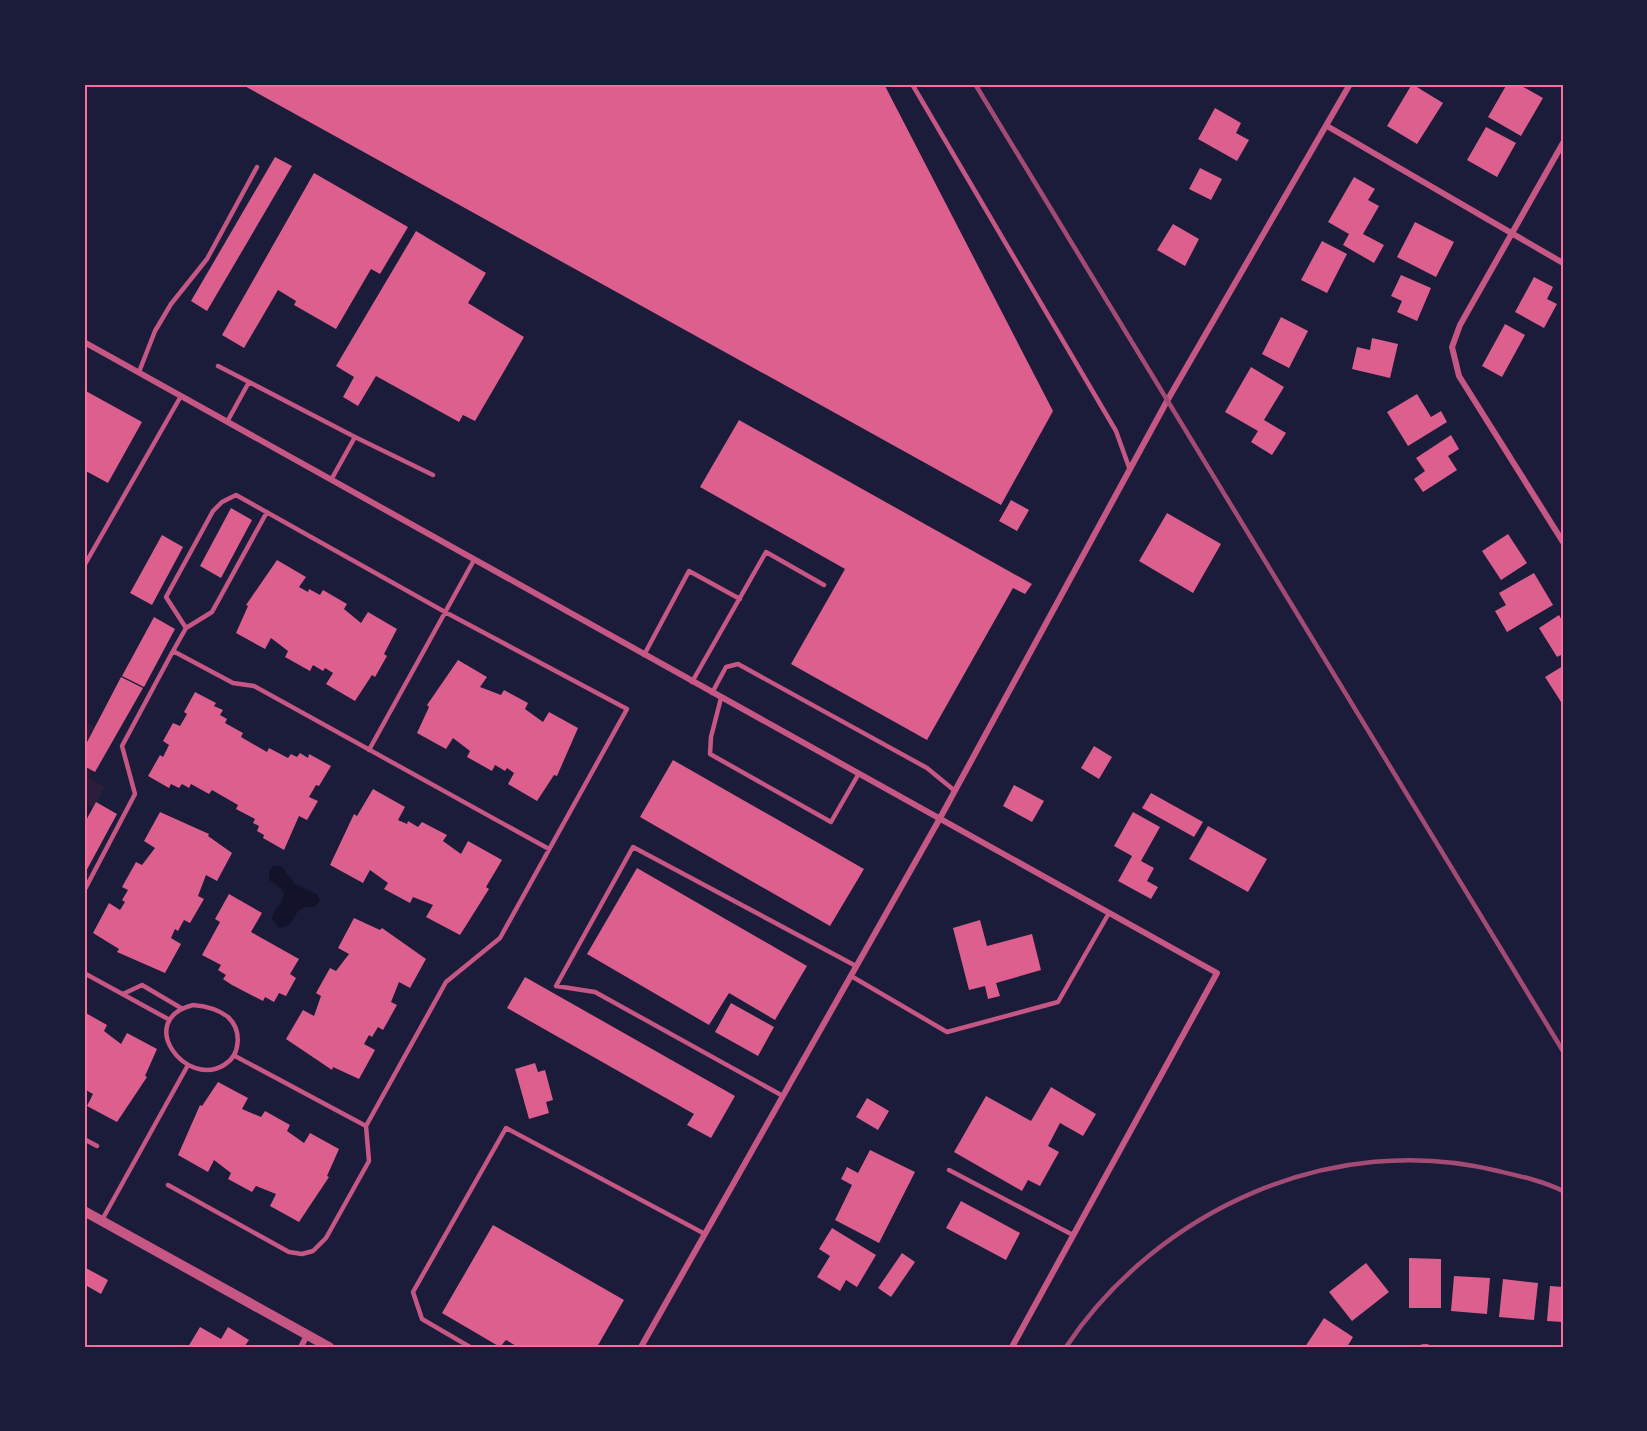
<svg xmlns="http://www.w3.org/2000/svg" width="1647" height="1431" viewBox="0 0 1647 1431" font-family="'DejaVu Sans',sans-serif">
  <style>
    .green { fill: #2a1e3b }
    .water { fill: #12122b }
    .building { fill: #dd5f8e }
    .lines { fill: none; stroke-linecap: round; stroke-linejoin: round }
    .service { stroke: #c65784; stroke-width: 4.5 }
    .minor { stroke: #c65784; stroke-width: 6 }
    .tertiary { stroke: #c65784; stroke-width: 10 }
    .rail { stroke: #a44b75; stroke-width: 4.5 }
    .neatline { fill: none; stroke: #ff6b9d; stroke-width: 2 }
  </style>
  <rect width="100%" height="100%" fill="#1b1b3a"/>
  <path class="green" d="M84,721L94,727L90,735L109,746L88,778L105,787L93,808L84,803Z"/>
  <path class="water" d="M274,866H281L295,884L317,894L320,900L315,907C288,904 299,930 278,927L272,919C275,902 299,897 269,880V871Z"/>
  <path class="building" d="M241,84H884L1053,411L1001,505Z
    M1412,84L1443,103L1417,144L1387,126Z
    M1507,84H1518L1543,98L1521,136L1488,117Z
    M1215,108L1241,123L1236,133L1249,140L1237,161L1198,139Z
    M1486,127L1516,143L1497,177L1467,160Z
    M275,157L292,166L207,311L191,301Z
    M1200,168L1222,179L1211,200L1189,189Z
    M314,173L408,227L380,274L371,269L336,329L294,305L296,301L278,290L244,348L222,335Z
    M1354,177L1375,189L1368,200L1379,206L1363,234L1384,245L1374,263L1343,245L1349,234L1328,222Z
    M1415,222L1454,242L1436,277L1397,257Z
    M1173,224L1199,239L1185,266L1157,250Z
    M416,231L486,273L468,303L524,337L475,421L463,415L459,422L376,376L358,406L343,397L354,377L336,366Z
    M1322,241L1347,254L1327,293L1301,280Z
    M1401,275L1431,288L1417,321L1397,312L1402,301L1391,296Z
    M1534,277L1553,287L1547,299L1557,304L1544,328L1515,312Z
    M1281,317L1308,331L1289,368L1262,354Z
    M1505,324L1525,335L1502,377L1482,366Z
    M1372,338L1398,344L1390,378L1352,369L1357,347L1370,350Z
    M1251,367L1284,387L1264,420L1286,433L1272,455L1251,442L1258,431L1225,412Z
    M84,390L142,422L108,483L84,470Z
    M1417,394L1431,417L1441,411L1447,422L1408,446L1387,412Z
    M739,420L1032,584L1025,594L1013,588L927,740L791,664L845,569L700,487Z
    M1451,435L1459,449L1448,456L1457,470L1423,492L1414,479L1425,471L1416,458Z
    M1011,500L1029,510L1017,531L999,521Z
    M231,508L252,520L221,578L200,566Z
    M1167,513L1221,544L1193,593L1139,561Z
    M1508,534L1527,563L1501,580L1482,551Z
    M162,535L183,547L152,605L130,593Z
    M277,560L306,577L299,587L308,592L309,589L320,595L323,590L347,604L344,609L361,623L368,612L397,629L384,654L387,656L375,677L372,675L355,701L326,684L333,673L325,668L323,671L313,665L310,671L285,657L288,651L271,638L265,649L236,633L248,606L246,605Z
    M1534,573L1553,605L1507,632L1495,611L1506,605L1499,593Z
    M1559,615L1563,622V654L1557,657L1539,628Z
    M154,617L175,629L144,687L122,676Z
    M458,660L487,677L480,687L501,695L504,690L528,703L525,709L543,722L549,712L578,728L557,776L554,775L537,801L508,784L514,773L507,768L505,771L495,765L492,771L467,757L470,751L453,738L446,749L417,733L429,707L427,705Z
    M1563,666V705L1545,677Z
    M121,677L143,688L95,772L84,766V748Z
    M195,692L216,703L214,706L223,710L220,715L227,719L225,723L243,733L241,737L267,752L269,748L288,758L291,754L297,757L300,753L308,758L309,754L331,766L319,786L316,785L309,797L318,801L307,820L299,816L284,850L263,838L264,835L257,831L259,826L253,823L255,819L236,809L238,805L212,790L209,794L191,784L189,788L182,784L179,788L171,784L169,788L148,776L160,755L163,757L169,745L163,741L173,723L180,726L187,714L184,712Z
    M1094,746L1112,757L1099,779L1081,768Z
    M673,760L864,869L830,926L640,817Z
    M1014,785L1044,801L1032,822L1003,806Z
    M373,789L405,807L398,820L407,824L408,821L418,827L422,822L447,835L443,841L461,854L468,841L502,860L486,887L489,889L460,935L426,917L433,905L413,897L410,903L384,889L388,883L370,870L363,883L330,865L354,814L357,816Z
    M1151,793L1203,822L1194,837L1142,808Z
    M96,802L117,814L84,875V824Z
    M160,812L209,834L208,836L232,853L217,881L206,875L198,896L204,899L190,923L184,920L178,931L175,929L171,938L181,944L165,973L117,952L119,949L93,933L109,903L120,910L125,902L122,900L128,890L122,887L136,862L142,865L155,848L144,841Z
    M1133,812L1160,827L1141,861L1154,868L1147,881L1158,887L1151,899L1118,881L1132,856L1114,846Z
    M1208,826L1267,859L1248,892L1189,859Z
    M637,868L807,966L775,1020L729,993L709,1025L587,954Z
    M229,894L262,913L251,932L299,959L290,974L296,978L286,996L279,993L274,1002L265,997L263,1001L232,985L223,979L226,975L218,970L221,965L202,955L220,922L215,919Z
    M354,918L380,930L382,928L426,959L410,988L399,982L391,1002L397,1005L383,1030L378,1027L372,1037L369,1035L364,1044L375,1050L359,1079L333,1067L332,1070L286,1039L303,1010L314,1016L321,996L316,993L330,968L336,971L349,954L338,948Z
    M980,920L987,946L1032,934L1041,970L996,983L1000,996L988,999L985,986L969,990L953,928Z
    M525,977L735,1096L711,1138L687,1125L694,1114L507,1008Z
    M731,1003L774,1027L758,1056L715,1032Z
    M84,1012L107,1025L104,1031L121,1044L127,1033L157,1049L145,1076L147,1077L117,1122L87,1106L93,1094L86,1090L84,1093Z
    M535,1063L538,1072L545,1070L553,1100L546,1102L549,1113L529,1119L515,1069Z
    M218,1082L248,1098L242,1109L261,1117L265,1111L290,1125L287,1131L304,1143L310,1133L339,1149L327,1176L329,1177L299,1222L270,1206L276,1194L256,1186L252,1192L228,1179L231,1173L214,1160L208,1172L178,1155L200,1105L202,1106Z
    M1051,1087L1096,1114L1083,1136L1060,1123L1048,1146L1059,1152L1040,1186L1028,1180L1022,1191L954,1152L986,1096L1031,1121Z
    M867,1098L889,1111L878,1130L856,1117Z
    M870,1150L915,1172L879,1243L835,1220L852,1185L841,1179L847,1167L858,1173Z
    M961,1201L1020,1233L1006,1260L946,1228Z
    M493,1225L624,1300L597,1347H518L506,1340L500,1347L442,1313Z
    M832,1228L876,1255L857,1287L846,1280L840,1291L817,1277L830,1256L819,1249Z
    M902,1253L915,1262L891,1297L878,1288Z
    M1409,1258L1441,1259V1308H1409Z
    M1366,1263L1389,1292L1352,1321L1329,1292Z
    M84,1267L108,1280L101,1294L87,1286L84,1292Z
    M1454,1276L1490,1278L1487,1314L1451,1311Z
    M1503,1279L1538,1283L1534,1320L1499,1317Z
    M1550,1286L1563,1287V1322L1547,1321Z
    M1324,1318L1353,1337L1347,1347H1305Z
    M200,1327L221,1339L228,1327L249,1340L244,1347H188Z"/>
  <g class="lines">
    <path class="service" d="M912,84L1116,431L1130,470
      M218,366L249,382
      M139,372L155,331L171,304L207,259L257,167
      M227,422L249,382L355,437
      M331,480L355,437L433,475
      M267,512L212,612L186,628L173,651L233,683L254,686L549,849
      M84,566L181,396
      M644,655L689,571L740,599
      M692,682L766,552L824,585
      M712,693L726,667L738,664L927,768L955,791
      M721,698L711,737L710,754L831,822L858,775
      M369,750L474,560
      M84,891L135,794L122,746L173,651
      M84,973L168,1019
      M851,976L947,1032L1058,1002L1109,913
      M123,994L142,985L181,1008
      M193,1005C205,1006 218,1009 228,1017C242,1030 241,1055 224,1065C186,1089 134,1020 193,1005Z
      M235,1056L366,1126
      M783,1096L595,992L556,986L633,847L856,966
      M84,1139L97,1146
      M949,1170L1073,1235
      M168,1185L289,1252L302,1254L313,1251L326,1238L369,1161L366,1126L446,982L500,938L627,709L445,612L236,495L222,502L213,511L166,597L186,628
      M102,1220L188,1065
      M470,1347L422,1319L413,1292L506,1128L705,1234"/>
    <path class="minor" d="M1327,126L1563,263
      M1563,143L1460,325L1452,347L1459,376L1563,542
      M84,342L1217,973L1012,1347
      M301,1347L307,1335
      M641,1347L939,820L1167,401L1350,84
      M1423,1347H1427"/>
    <path class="tertiary" d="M84,1211L329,1347"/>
    <path class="rail" d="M975,84L1563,1051
      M1066,1347C1158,1209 1334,1130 1498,1171C1520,1176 1543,1181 1563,1191"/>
  </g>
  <rect width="1647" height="1431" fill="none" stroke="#1b1b3a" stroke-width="171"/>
  <rect x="86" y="86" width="1476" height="1260" class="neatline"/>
</svg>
